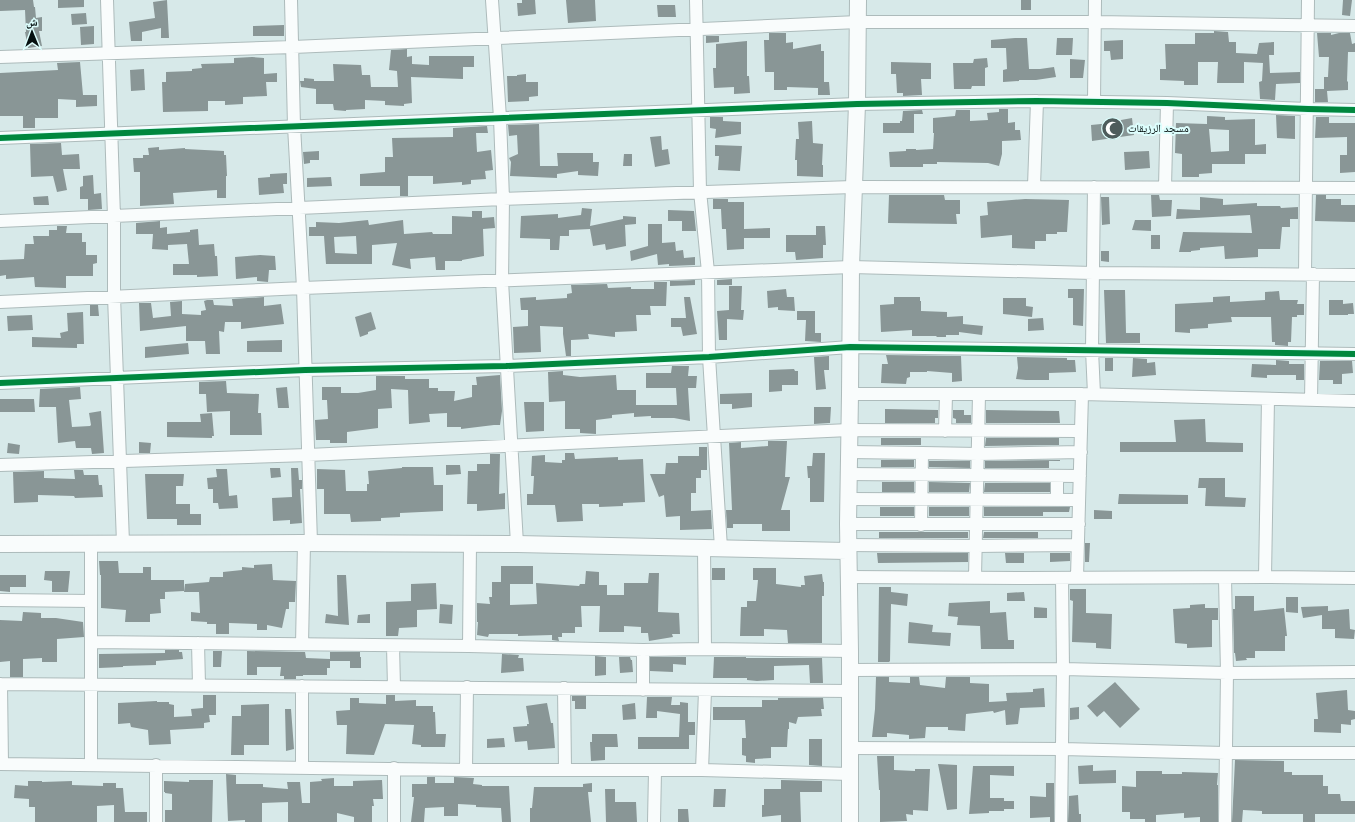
<svg xmlns="http://www.w3.org/2000/svg" width="1355" height="822" viewBox="0 0 1355 822" font-family="'Varela Round','Noto Naskh Arabic',sans-serif">
  <style>
    .building { fill: #899696; fill-rule: evenodd }
    .lines { fill: none; stroke-linecap: round; stroke-linejoin: round }
    .minor-casing { stroke: #adbbbb; stroke-width: 14 }
    .tertiary-casing { stroke: #adbbbb; stroke-width: 18 }
    .minor { stroke: #f9fcfc; stroke-width: 12 }
    .tertiary { stroke: #f9fcfc; stroke-width: 16 }
    .cycleway-casing { stroke: #ddfefd; stroke-width: 8 }
    .cycleway { stroke: #00873e; stroke-width: 6 }
    .labels { text-anchor: middle; stroke-width: 4; stroke-linejoin: round; paint-order: stroke }
    .poi-label { font-size: 11px; fill: #051010; stroke: #ddfefd; text-anchor: start }
  </style>
  <rect width="100%" height="100%" fill="#d7e9e9"/>
  <path class="building" d="M0,0H33L34,7H35L36,18L42,17V31H39L42,46L28,48L25,32H26L25,10L0,11Z
    M58,0H84V7L58,8Z
    M167,0L169,38H161V28L142,32V41H131L129,22L155,18L153,2Z
    M522,0H535L536,14L518,16L517,3H522Z
    M566,0H595L596,21L568,23Z
    M1021,0H1031V10H1021Z
    M1343,0H1352L1350,16L1342,15Z
    M657,5H675L676,17H658Z
    M86,13L87,24L72,25L71,14Z
    M284,25V36H253V26Z
    M94,26V44L81,45L80,27Z
    M1214,31L1228,32L1229,42H1236V53L1257,54L1259,43L1274,42V55H1269L1270,73L1300,72V83L1276,84L1275,100L1260,99L1259,82L1262,81L1263,63L1244,62V83H1217L1218,62H1198V85H1184V81L1160,80V69H1166L1165,44H1195V33H1214Z
    M769,33H786V43L793,42V49L821,44V51H824V82H829L830,95H818V88L787,87V90H774V72H765L764,40H769Z
    M1317,33H1331V35L1339,33H1350L1352,44L1355,43V52H1348L1347,82L1348,81V90L1327,91L1328,102H1315V89H1324V77H1328L1329,57H1319Z
    M706,36H719V42L706,43Z
    M1015,38H1027L1029,69H1040L1054,67L1056,77L1036,80H1019V81L1003,82V70L1007,69L1006,48H991V40Z
    M1057,38H1073L1072,55H1056Z
    M1123,40V59L1111,60L1110,51H1104V41Z
    M747,41V76H749L750,93L734,94V87L714,88L713,68H716V44Z
    M407,49V57L412,56V64L429,65V56H474V67H463V79L411,77L412,103L404,104V106L385,105V101L365,100V109L346,110V111L334,110L333,104H316V89L301,87L300,81H304V78L314,79V81H334L333,64L361,65L362,75H370L371,87H398L397,71L389,70L391,50Z
    M252,57L264,58V74L277,73V82H266L267,96L243,97V104L225,105V101H208V111L163,112L162,82H166V72L192,71V69L202,68L201,64L234,63V58Z
    M987,58L988,67L985,68V86H972L971,89H954L953,63H973L974,59Z
    M1070,59L1085,60L1083,78H1070Z
    M80,62L83,95H97V106L76,107V100L58,99V118H35V128H23V116H0V73L58,70L57,63Z
    M891,62L931,63V79H921L922,95L903,96V93H897L896,74H891Z
    M144,69L145,90L131,91L130,70Z
    M526,74V82H538V96L529,97V101L508,102L507,76H517V75Z
    M999,109H1008V123L1015,122V130H1020L1021,140L1002,141V154L999,166L988,163L937,162V164H923V167H890L889,152L906,151V149H916V150L933,149L934,133H933V118L955,116L956,110H970V121L988,120L987,113L999,112Z
    M922,110L923,114H914V133H883V123H900V121H902L903,111Z
    M1276,115L1295,116V139L1277,138Z
    M1207,116L1225,117V120L1255,119V145L1266,144V154H1245V164H1212V173L1199,174V177H1182V154L1175,153L1176,123L1207,124ZM1209,129L1229,130V151L1211,152Z
    M710,117H723V121L741,122V134L715,138L716,129L710,128Z
    M1316,117H1329V123H1355V172L1340,173V155H1347V137L1315,138Z
    M1132,118L1134,135L1092,141L1091,125L1121,122V120Z
    M812,121L813,143L823,144L822,165H823V177L797,176V160H795L796,139H799L798,122Z
    M539,124L540,166H558L557,153H593V162H599L598,176L578,175V171L557,174V178L510,176L511,162L509,158L518,154L517,135L509,136L508,125Z
    M487,126L488,133H476L477,152L491,150L493,170L485,171L486,179L471,180V184L462,185V182L433,184V176H408V196H400V186H360V174L385,172V157H393L392,138L453,137V128Z
    M661,136L662,150L668,149L670,164L655,167L650,137Z
    M61,143L62,155L79,154L80,169H63L67,190L57,192L53,176L31,177L30,144Z
    M715,145L742,146L740,171L718,170L719,156H715Z
    M159,147V150L185,148V149L224,151V155H226L227,176H226V198H217V190L173,193L174,204L140,206V172H134L133,158H143V155H149L148,148Z
    M319,151V160H310V163L304,164L303,152Z
    M1149,151L1150,168L1125,170L1124,152Z
    M624,154H632V166H623Z
    M287,173V184H283L284,193L259,195L258,178L270,177V174Z
    M93,175L94,194L101,193L102,209L88,210V199H80V187L83,186V176Z
    M331,177L332,186L307,187V178Z
    M889,195H944L945,200H960V214H956L957,224L888,223Z
    M1151,195H1159L1160,200H1172L1171,216L1152,217Z
    M1316,195H1326V199H1341V205H1355V222L1315,221Z
    M48,196L49,205H34L33,197Z
    M1101,197H1109L1110,224L1102,225Z
    M1200,197L1223,199V205L1257,203V206H1280L1281,208L1298,207V219H1290V227H1282L1280,249H1258V257L1225,259L1224,246L1200,248V250L1191,251V252H1179L1183,232L1252,233L1250,215L1176,219L1177,209L1200,210Z
    M713,199H728V202H744V229L770,228V238H744V249L727,250L726,229H722L721,209H713Z
    M1025,199L1069,200L1067,232H1057V234H1046V241H1035V249L1012,248V235L981,238L980,216L988,215L987,202Z
    M582,208L592,209L590,226L623,219V216L636,217V224L625,225L626,246L606,250L605,244L593,246L590,229L569,230V236H560L559,250H550V239L520,238L521,216L558,214V218L581,215Z
    M668,210L694,211L696,231H682V221H668Z
    M472,211H482V218L494,217L495,228L483,229L484,256L462,260V261H445V270H436L435,257L410,259L411,269L392,265L397,243L372,245V264H326L324,236H309V227H316V222L339,223L368,220L369,225L403,220L404,234L432,232L433,234H452V216L472,217ZM356,236L357,254L335,253L334,237Z
    M1135,220H1151V231L1132,230Z
    M160,221V228L167,227V234L190,232V230L198,229L199,245L214,244L215,256H217L218,276L197,277V275H173V264H189L187,244L168,245V250L152,249L153,234H136V223Z
    M648,224H662V243L675,242L676,251L683,250L684,258L695,257V265L669,266V264L658,265L657,254L631,261L630,251L648,246Z
    M57,226H67L66,233H82V242H86V255H97V263L93,264V276H66V288L35,287L34,277L6,279V275L0,276V260L24,259L25,244H34L33,236H49V230H57Z
    M816,226H825L826,245H823V258L796,260L795,252H786V235H816Z
    M1151,235H1160V249H1151Z
    M1101,251H1109V262L1101,261Z
    M260,255L275,256L276,270H269L268,282L257,281V277L236,279L235,257Z
    M732,279V285H717V280Z
    M695,280V285L670,286V281Z
    M654,282H667L666,306H650L651,315H636L637,331L615,332V337L588,334L589,339L571,340V356H566L563,334V327L540,326L541,352L514,353L513,327L528,326V310H521L520,298L536,297V300L567,298V294L572,293L571,285L607,284L608,288L631,287V289H654Z
    M729,286H742L741,310H744L743,320L727,319V340H719L717,311L729,310Z
    M786,289L787,297H794L795,311L778,310V307L768,308L767,291Z
    M1068,289H1084L1083,326L1073,325V298H1068Z
    M1104,290H1125L1126,333H1140V343H1106Z
    M1279,291L1280,300H1298L1297,304H1304V315H1297V317H1292L1291,342H1288V346L1275,345V342H1272L1271,317H1231L1232,322L1208,324V328L1190,329V333L1175,332V304L1213,302V297L1230,296V302L1265,300V292Z
    M264,297V306L281,304L284,324L241,329V322H225L224,332L219,331L220,354H206L205,341H186V326L140,331L139,303H151L153,318L171,316L170,302L182,301V314L201,315V311L206,310L204,301L207,300H213L214,305L233,306L232,299Z
    M684,297H690L697,334L683,336L681,327H671V318H686Z
    M894,297H920V301H921V311L947,312V317L963,316V324L983,326L982,335L959,332V335H946V337H937L936,336H912V330L881,332L880,305L894,304Z
    M1003,298H1026V306L1033,307L1032,317L1003,314Z
    M1329,300H1343V304L1353,303L1354,314H1348V315H1329Z
    M90,305H98L99,316H90Z
    M797,311H815V333H821V342L805,341L806,320H797Z
    M83,312L84,344H77V348L32,347V337L61,338L60,333L68,331L67,313Z
    M371,312L376,329L368,332V334L360,337L355,317Z
    M32,315L33,330L8,331L7,316Z
    M1043,318L1044,330L1028,331V319Z
    M282,340V352H247V341Z
    M188,343L189,354L145,358V347Z
    M886,355L961,356L962,381L952,382V373L927,371V372H910V377L907,378L906,384L881,383L882,364H888Z
    M829,356V370H824L826,389L816,390L814,357Z
    M1017,357L1067,358V360H1075L1076,372L1049,373V380H1026L1016,379L1018,368Z
    M1105,358H1113V371H1105Z
    M1133,358L1147,359V363L1155,362L1156,375L1132,377Z
    M1276,360L1289,361V364H1304V380H1296V375H1267V378L1251,377L1252,364L1276,365Z
    M1320,361H1352L1353,373L1342,374V384H1333V380H1319Z
    M672,366H689L688,376H697L696,388H688L690,421L674,418H651V416L634,417V413L612,415V418L596,420V434L580,433V429H565V401L549,402L548,372L563,371V375L580,377L616,375L617,390H636V405H677L676,388H646V373H671Z
    M794,369L795,371H798V385H782V391L769,392V370Z
    M500,375L502,411L500,425H494L461,429V427H447V413L429,414L430,422L409,424L408,390L391,389L392,408L378,409V428L347,432V443H330V440H316L315,420L328,419L327,400H322V387H341V393H358L376,390V376H405V379H429V388H438V391H455L454,401L472,397V385H477L476,377Z
    M226,381L227,393L259,394L258,413H261L262,435H230V411L207,412L206,394H199V382Z
    M80,387L81,399L69,400L72,427L90,426L91,425L89,413L101,411L104,453L92,454L91,448H76L75,441L58,443L56,407H39L40,389Z
    M287,387L289,408H278L276,388Z
    M752,393V407L732,409V404H720V394Z
    M0,399H34L35,412H0Z
    M524,402H544V431L526,432Z
    M814,407H831L830,423L814,424Z
    M885,409L938,410V418H935V423H885Z
    M953,410H964V415H971V423H956V419L953,418Z
    M986,410L1059,411L1060,423H986Z
    M212,413L214,436H212V438L167,437V422H201L200,414Z
    M1205,419L1206,442L1243,443V452H1120V442H1176L1174,420Z
    M881,438H921V445H881Z
    M986,438H1059V445L985,446Z
    M768,441H787L785,477H790L781,510H790V531H762V524H733V528H727L726,510H732L729,443L741,442V448L768,446Z
    M139,442L151,443L150,453H139Z
    M8,443L20,445L19,454L7,453Z
    M699,447H707V470H701V478H696V493H691V511L711,510L712,529L680,530V516L666,517L664,495L659,497L650,474H665L666,463H678V456H699Z
    M565,453H574L575,459L618,457V460L643,459L645,502L623,503V506L599,507V504H582L583,521L557,522L555,505H527V494H533L534,476H531L532,456L545,455V462L562,463V460H565Z
    M813,453H825L824,502H810V478H808L807,466H812Z
    M490,454H500L499,494L505,493V509L477,511V504H467L468,471H477V464H490Z
    M881,460H914V467H881Z
    M1060,460V461H1049V468H985V461Z
    M929,461H970V468L929,467Z
    M446,465H460L461,474L446,475Z
    M402,467H433L434,485H443V511L400,513V517L381,518V521L351,522L350,514H324V489H317V469L345,470L346,491H367V484H369L368,471L402,468Z
    M270,468H280L281,477L271,478Z
    M291,468H298L299,480H302V489H300L302,523L290,524V520L273,521L272,498L292,497Z
    M216,469H227L229,496L237,495L238,508L219,509L218,503H213V489H208L207,478L217,477Z
    M74,470H83L84,475H98L99,485H102L103,497L75,498L74,496L38,495V502L14,503L13,472L44,471V478L75,479Z
    M145,474H184L183,486H176V504H190V514H201V525H177V519H147Z
    M1199,478H1225V497L1246,498L1245,507L1205,506L1206,488H1198Z
    M882,482H914V492H882Z
    M929,482L970,483L969,492H929Z
    M985,483H1050V492H984Z
    M1119,494L1188,495V504H1118Z
    M880,507H914V516H880Z
    M929,507H969V516H929Z
    M984,507H1070L1069,512H1043V516H984Z
    M1094,510L1112,511V519H1094Z
    M879,532H968V538H879Z
    M984,532H1038V538H983Z
    M1085,543H1090L1089,562H1085Z
    M877,553H968V562L878,563Z
    M1005,553H1024V563H1006Z
    M1050,553H1070V561L1050,562Z
    M99,561H118L119,573H143V567H151V580H184V591L165,592V599H160L161,613L150,614V622H125L126,610L101,608V575H100Z
    M272,564L273,580L296,581L295,602H289V609H286L282,628L267,625V630H257V624L229,623V634H216V624H207V622L191,621V612L200,613L199,592H184L185,584L209,582L210,577H223V572L242,570V567L254,568V565Z
    M501,566H533V584H510V605L537,604L536,583L579,586L580,584H585L586,571L599,572V585H607V595H624V583H648L649,573H659L658,612L679,613L680,634H672L673,637L649,641L648,633H641V627L624,626V632H599L600,606H581L582,627H575V633H562V637H558L559,641L552,640V635L518,636V634H489L488,637L477,635L478,622H477V603L490,604L489,597H492V582H501Z
    M712,568H725V580H712Z
    M753,568H776V584L801,587V585H805L804,576L822,574L823,582H824V596H822V643H788L787,630L764,629V636H740L741,607H747V601H756L758,580H753Z
    M45,571H70L68,592H52V581L44,580Z
    M0,575H26V587H10V592L0,591Z
    M337,575H346L349,625L325,623L326,614L338,616Z
    M436,583L437,609L417,610V627L399,628L398,636H386V602L411,601V584Z
    M879,587H891V592L908,594L907,606L891,604L890,661L889,662H878Z
    M1070,589H1086V613L1112,614L1111,649L1096,648V643L1072,642L1073,601L1070,600Z
    M1024,592L1025,601H1007V593Z
    M1235,596H1254V611L1284,608L1287,636H1285V651H1255V658H1246L1247,660L1236,661L1235,653H1234L1233,609H1235Z
    M1286,597H1298V613L1286,612Z
    M990,601V613L1006,612L1008,640H1014V649H981L980,626L957,625L958,617L948,616L949,603Z
    M440,604L453,605L452,624L439,623Z
    M1205,604V608H1218V620H1212V647L1187,648V644L1175,643L1173,609L1190,608V605Z
    M1328,606V611L1349,609L1350,629L1355,630L1354,639L1335,638V629H1322V615L1303,618L1301,607Z
    M1034,607L1047,608V618H1034Z
    M23,612L41,613V618H56L83,622L84,637L57,639V662H42V658L23,659V677H10V661L0,662V620L22,621Z
    M370,614V623H357L358,615Z
    M909,622L933,625L932,632L951,633L950,646L908,643Z
    M165,650H179V652H182L183,659L156,661V665L123,666V667L99,668V654L165,653Z
    M213,651H222L221,667H213Z
    M247,651L305,652L306,658L330,659V668H327V675H303V676H296V679H284V676H280L281,667H257V675H247Z
    M330,652H360V657H361V668H350V661H330Z
    M502,654L519,655L518,658H523L524,671L501,673Z
    M595,656L606,657V675L595,676Z
    M619,657H630L631,660H632L633,672L620,673Z
    M650,657H686V665L673,664V672L650,671Z
    M714,657H746V658H822L823,683H810L809,665L774,666V680L757,681L747,680V678H713Z
    M876,677H889V682L910,683V677H919L920,685L945,688L946,677H970V683L989,684V702L1007,701L1006,693L1033,692V689L1044,688L1045,707L1020,708L1018,724L1006,725L1005,710L994,713L993,711L966,714L965,731L948,730V727H926L925,738L909,739V735L887,733V737H872L875,709Z
    M1115,682L1140,709L1120,728L1104,711L1097,717L1087,706Z
    M1347,690L1348,710L1355,711V719L1351,720V725L1341,724V733L1314,732V719H1318L1316,693Z
    M203,695H216V715H209L210,722L204,723V728L170,730L171,744L149,745L148,730L131,727L130,723L118,724V703L157,701V702H169V704L174,705V717L192,716L191,709L203,708Z
    M386,695H395V701L416,700V706H433V712H435L436,734H446L445,747H421V745L412,744L414,725L385,724L374,755L346,754L347,725H337L336,711L350,710V698H359V703L386,704Z
    M572,696H586V709H575V701H572Z
    M647,697H672L671,705H680V702L688,703V722H695V735H689V749H638V737H679L680,714L657,711V718H646Z
    M778,698H823L824,709H821L822,716L798,717L796,724L789,722V729H788L787,747H771V758L755,759V763L746,762V756L742,755V738H746L745,720H713V707H762V700H778Z
    M547,703L551,723H553L555,748L528,750L527,741L515,742L513,727L527,726V724H529L526,706Z
    M635,703L636,719L623,720L622,705Z
    M269,704V745H244V755H231L232,716H241V705Z
    M1079,707V719L1070,720V708Z
    M285,709H291L294,749L286,751Z
    M592,734H617L618,747H605V760L591,761L590,742H592Z
    M504,738L505,747L487,748V739Z
    M809,739H822V766L809,765Z
    M877,756H894V770L915,771V769H930L928,811L913,810V815L906,814L907,821L880,822V790H879Z
    M1235,760L1284,761V772H1292V775H1323V786H1328V794H1340L1341,801H1355V814H1315V822H1303V814H1262V811L1243,810L1242,822H1232Z
    M938,764L957,765V809L947,810Z
    M1093,765V771L1116,770V783L1079,784L1078,766Z
    M973,766H1014V776L990,775V798H1004V801H1014V809H1004V811H989V813L969,814Z
    M1136,771H1162V774H1182V772L1218,773L1217,785H1218V822H1200V817L1184,818V813L1156,815V822H1145V819H1130V812H1122V786L1136,787Z
    M226,774L236,775V784H263V787L288,789L287,782H300L302,803H310V782L322,781L321,779L334,778V786H353V781L382,780L383,799H373L374,806H372V822H354V817L337,813V822H288V802L262,803V822H245V820L228,821Z
    M427,777H435V783H454V777L474,778L473,784L482,785V786H509L511,822H502L501,808L476,807V805L458,804V816H444V807L425,808L424,822H411L414,797H412V784H427Z
    M189,780H213L212,822H165V810H172V794L165,793V792H164V781L189,782Z
    M781,780L822,781V792H800L801,822H781V815L762,817V805H764V789H781Z
    M28,781H42V782L72,781V785L103,786V783H116V788H123L125,812H147V822H114V805L97,806V822H35V807H29V799L14,798L15,785L28,786Z
    M592,783V792H588L591,822H530V808H532L534,787H583V784Z
    M1046,783H1054V822H1050V817L1030,818V796L1046,797Z
    M605,789H615V802H636L637,822H606Z
    M714,789H726L725,807H713Z
    M1078,795L1079,814H1081V822H1068L1069,796Z
    M678,809H688L689,822H678Z"/>
  <g class="lines">
    <defs>
      <path id="minor" d="M107,0L114,217V296L123,543
        M291,0L294,126L303,288L311,543
        M492,0L500,118L503,199L502,281L517,544
        M696,0L700,191L708,272L709,357L721,548
        M0,57L293,47L858,22H1095L1355,26
        M1094,102L1095,0
        M0,138L857,104L1037,101L1167,103L1308,109L1355,110
        M1034,186L1037,101
        M1165,187L1167,103
        M0,221L503,199L853,187L1355,188
        M1305,274L1308,0
        M0,302L303,288L851,267L1093,273L1355,275
        M0,383L305,370L506,366L709,357L850,347L1355,354
        M850,394H1082L1355,401
        M1094,394L1092,350L1094,187
        M1311,400L1313,274
        M945,431L946,395
        M849,452L922,453L921,525
        M922,453L978,454L1081,452
        M0,465L308,455L849,430L1081,431
        M849,474L1080,476
        M848,499L1079,500
        M1057,500V477
        M848,524H1079
        M847,545L976,546L1078,545
        M704,549L705,649
        M848,577L1024,578L1265,577L1355,578
        M975,577L979,395
        M1077,577L1082,394
        M1265,577L1268,399
        M1225,578L1227,673L1225,822
        M0,600L91,601
        M91,642L469,646L643,650L705,649L850,651
        M198,643L199,685
        M302,644L304,543
        M393,646L394,687
        M469,646L470,544
        M643,650V690
        M849,670L1063,669L1227,673L1355,672
        M0,684L849,691
        M1,684L2,764
        M564,688L565,769
        M850,748L1062,749L1225,753H1355
        M0,764L466,770H702L850,774
        M91,765V544
        M156,765V822
        M302,768V686
        M394,768V822
        M466,770L467,687
        M702,770L705,691
        M654,822L655,771
        M1061,822L1063,669L1062,578"/>
      <path id="tertiary" d="M0,544L304,543L517,544L847,551
        M850,822V651L848,524L850,394L851,267L857,104L858,0"/>
    </defs>
    <use href="#minor" class="minor-casing"/>
    <use href="#tertiary" class="tertiary-casing"/>
    <use href="#minor" class="minor"/>
    <use href="#tertiary" class="tertiary"/>
    <defs>
      <path id="cycleway" d="M0,138L857,104L1037,101L1167,103L1308,109L1355,110
        M0,383L305,370L506,366L709,357L850,347L1355,354"/>
    </defs>
    <use href="#cycleway" class="cycleway-casing"/>
    <use href="#cycleway" class="cycleway"/>
  </g>
  <defs>
    <symbol id="mosque-disc" viewBox="-11 -11 22 22"><circle r="9.5" fill="#4e5c5c" stroke="#ddfefd"/><path d="M3.5-4.9A6 6 0 1 0 3.5 4.9A5 5 0 1 1 3.5-4.9Z" fill="#fff"/></symbol>
  </defs>
  <g fill-rule="evenodd">
    <use href="#mosque-disc" x="1100" y="116" width="25" height="25"/>
  </g>
  <g class="labels">
    <g class="poi-label">
      <text x="1128" y="132">مسجد الرزيقات</text>
    </g>
  </g>
  <g transform="translate(32 32) rotate(359)" stroke="#ddfefd" stroke-width="3" paint-order="stroke">
  <path d="M0-3L7 15L0 10L-7 15Z" fill="#051010"/>
  <text y="-6" font-size="11" font-weight="bold" text-anchor="middle" fill="#051010">ش</text>
  </g>
</svg>
